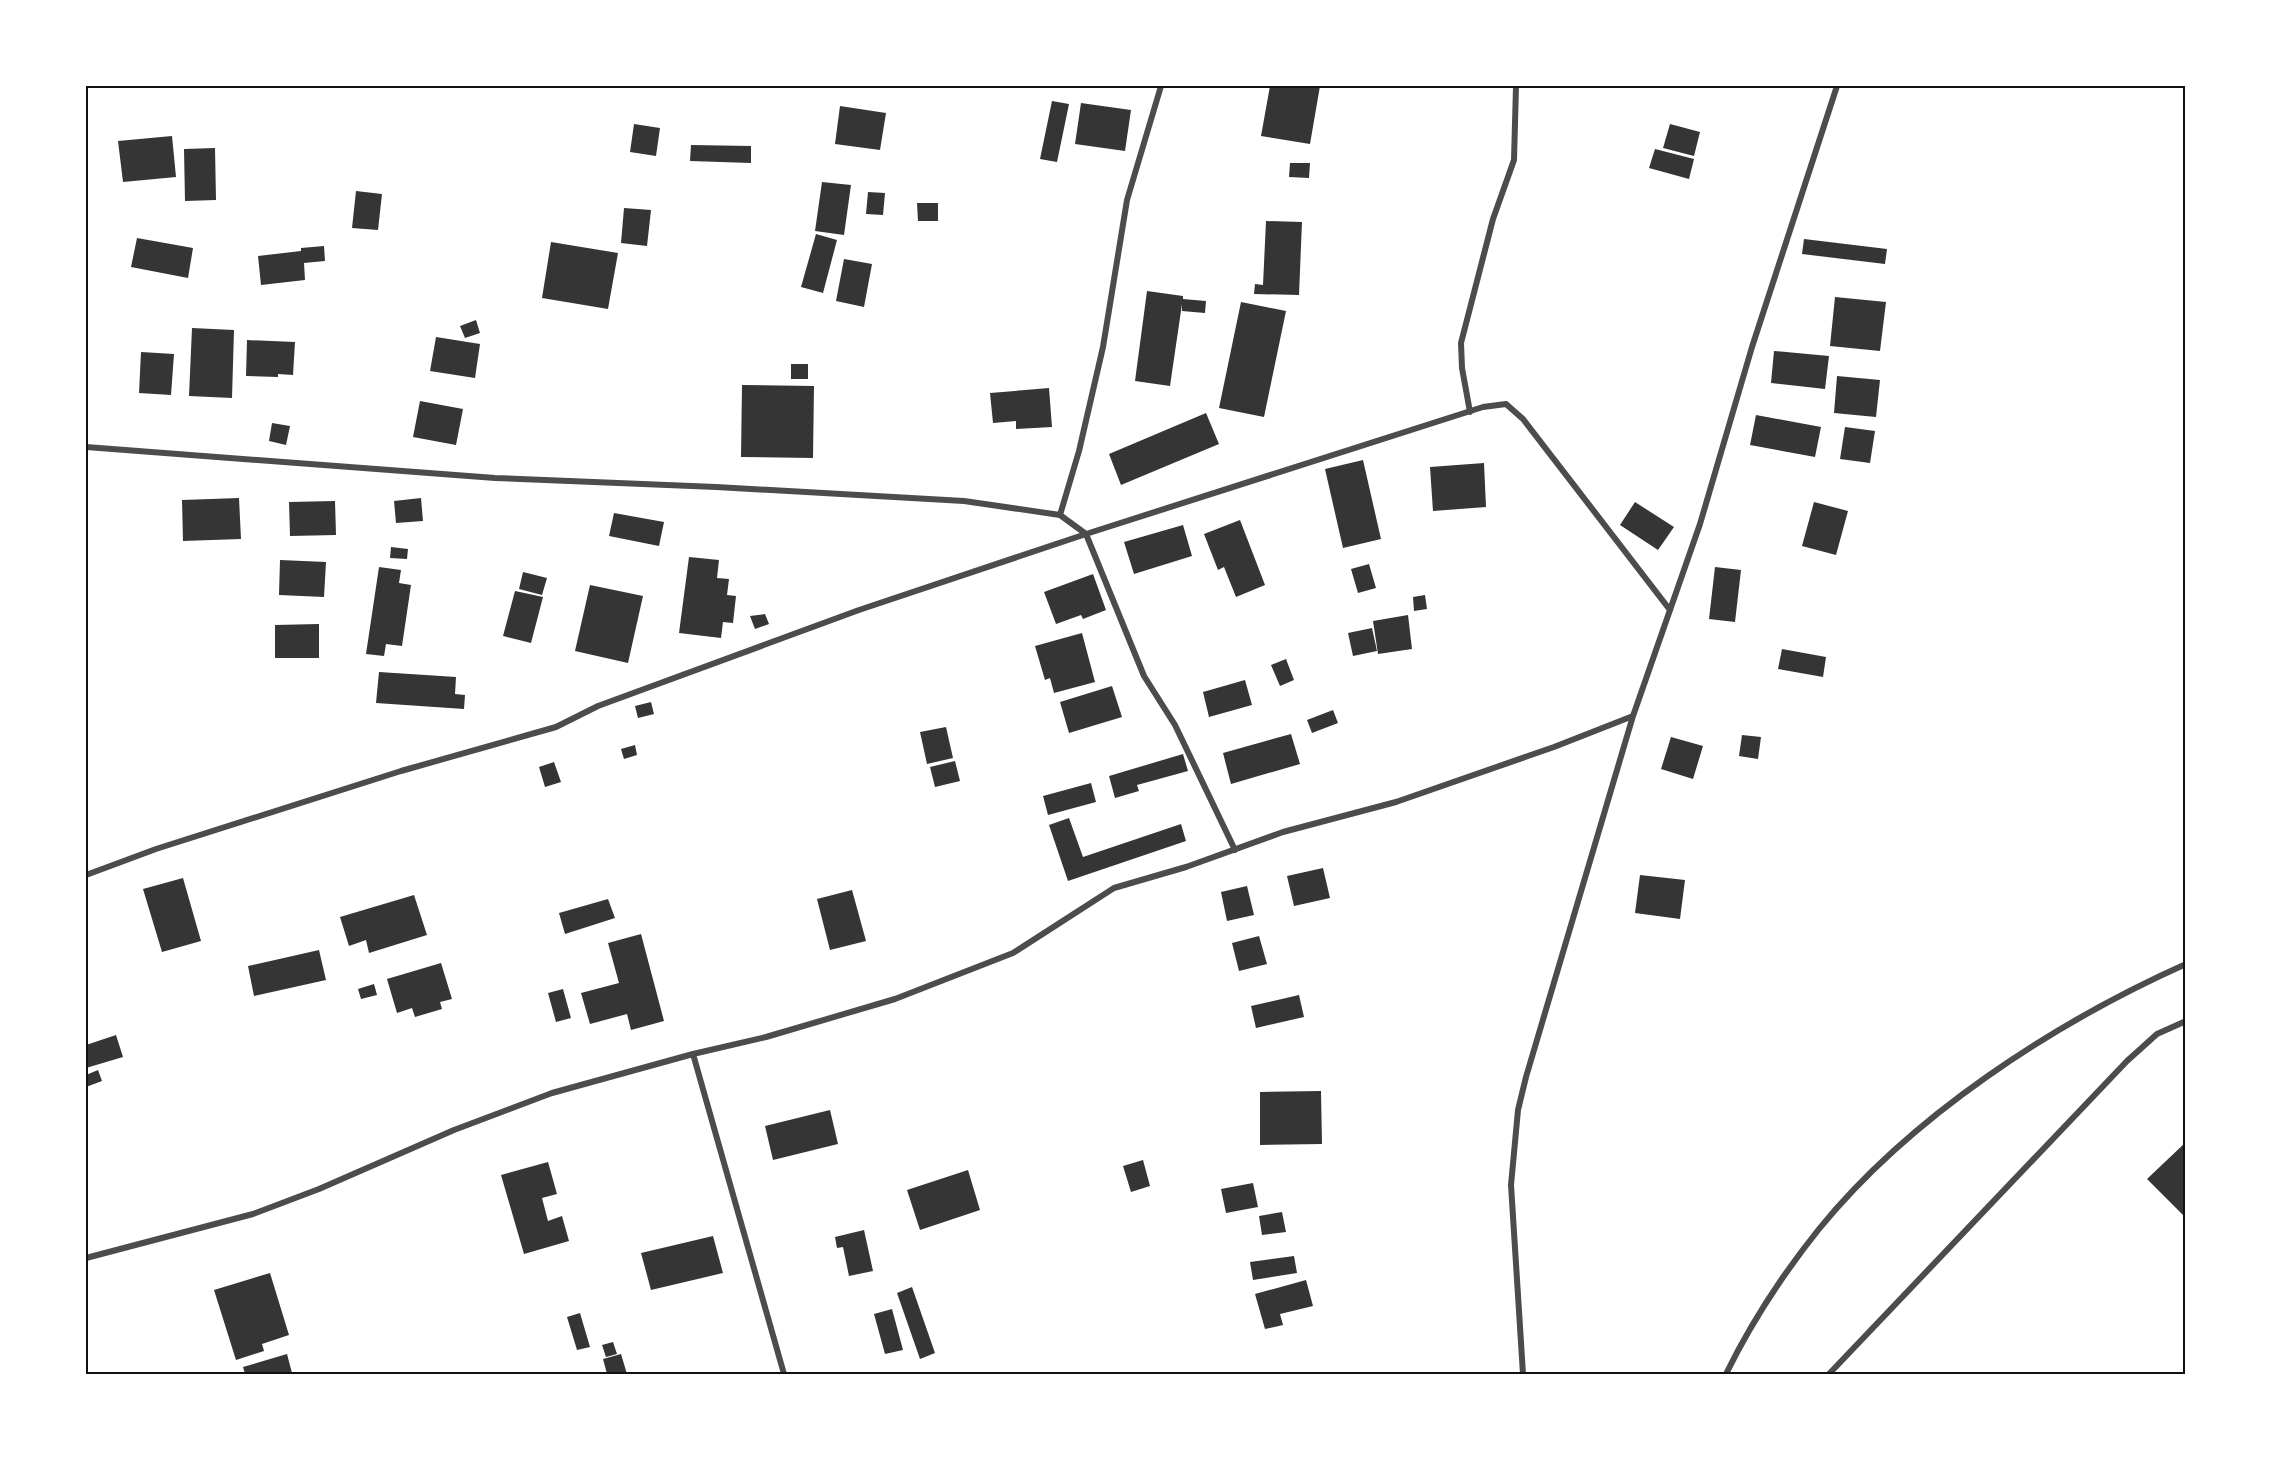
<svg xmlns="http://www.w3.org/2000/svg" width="2271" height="1460" viewBox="0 0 2271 1460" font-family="Roboto,sans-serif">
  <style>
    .building { fill: #353535 }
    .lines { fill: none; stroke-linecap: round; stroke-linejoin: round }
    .minor { stroke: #4c4c4c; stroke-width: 6 }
    .neatline { fill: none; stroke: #111; stroke-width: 2 }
  </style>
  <rect width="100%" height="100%" fill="#fff"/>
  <path class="building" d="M1270,86H1320L1310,144L1261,136Z
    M1052,101L1069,104L1057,162L1040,159Z
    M1081,103L1131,110L1125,151L1075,144Z
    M840,106L886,113L880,150L835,144Z
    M634,124L660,128L656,156L630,152Z
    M1670,124L1700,132L1694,156L1663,148Z
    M172,136L176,177L123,182L118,141Z
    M691,145L751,146V163L690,161Z
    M215,148L216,200L185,201L184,149Z
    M1655,149L1694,159L1689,179L1649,168Z
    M1290,163H1310L1309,178L1289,177Z
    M822,182L851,185L844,235L815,231Z
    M356,191L382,194L378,230L352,228Z
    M868,192L885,193L883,215L866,214Z
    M917,203H938V221H918Z
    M624,208L651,210L647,246L621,243Z
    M1266,221L1302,222L1299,295L1254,294L1255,284L1263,285Z
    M816,234L837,240L823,293L801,287Z
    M137,238L193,248L188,278L131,267Z
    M1804,239L1887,249L1885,264L1802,254Z
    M551,242L618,253L608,309L542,298Z
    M324,246L325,261L304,263L305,280L261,285L258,256L301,251V248Z
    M844,259L872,264L864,307L836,301Z
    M1147,291L1183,296V299L1206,301L1205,313L1182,311V304L1170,386L1135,381Z
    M1835,297L1886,302L1880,351L1830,346Z
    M1241,302L1286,311L1264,417L1219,408Z
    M476,320L480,333L465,338L460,326Z
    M192,328L234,330L232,398L189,396Z
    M436,337L480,344L475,378L430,371Z
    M247,340L295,342L293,375L278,374V377L246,376Z
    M1774,351L1829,356L1825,389L1771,383Z
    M141,352L174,354L171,395L139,393Z
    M791,364H808V379H791Z
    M1837,376L1880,380L1876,417L1834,413Z
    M742,385L814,386L813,458L741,457Z
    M1049,388L1052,427L1016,429V421L993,423L990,393Z
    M420,401L463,409L456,445L413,437Z
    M1206,413L1219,444L1121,485L1109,454Z
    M1756,415L1821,427L1815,457L1750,445Z
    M272,423L290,426L286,445L269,441Z
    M1845,427L1875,431L1870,463L1840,459Z
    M1363,460L1381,539L1343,548L1325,469Z
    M1484,463L1486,507L1433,511L1430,467Z
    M239,498L241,539L183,541L182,500Z
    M421,498L423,521L396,523L394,501Z
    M335,501L336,535L290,536L289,502Z
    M1635,502L1674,527L1658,550L1620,525Z
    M1814,502L1848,511L1836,555L1802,546Z
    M614,513L664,522L659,546L609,536Z
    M1240,520L1265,585L1236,597L1224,567L1218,570L1204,534Z
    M1183,525L1192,556L1134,574L1124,542Z
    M391,547L408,549L407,559L390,558Z
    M689,557L719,560L717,578L729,579L727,595L736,596L733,623L723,622L721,638L679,633Z
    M280,560L326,562L324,597L279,595Z
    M1369,564L1376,588L1358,593L1351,569Z
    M379,567L401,570L399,583L411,585L402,646L386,644L384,656L366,654Z
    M1715,567L1741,570L1735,622L1709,619Z
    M523,572L547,578L542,595L519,589Z
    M1093,574L1106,610L1083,619L1081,615L1056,624L1044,592Z
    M590,585L643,596L628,663L575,651Z
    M515,591L543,597L531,643L503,636Z
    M1425,595L1427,609L1414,611L1413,597Z
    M765,614L769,624L755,629L750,616Z
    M1408,615L1412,649L1378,654L1373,621Z
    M319,624V658H275V625Z
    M1372,628L1377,651L1353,656L1348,633Z
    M1082,633L1095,682L1054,693L1050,678L1045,680L1035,646Z
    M1782,649L1826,657L1823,677L1778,669Z
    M1286,659L1294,680L1280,686L1271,665Z
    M379,672L456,677L455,694L465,695L464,709L376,703Z
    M1245,680L1252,705L1209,717L1203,692Z
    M1112,686L1122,717L1069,733L1060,702Z
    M651,702L654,714L638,718L635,706Z
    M1333,710L1338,723L1312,733L1307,720Z
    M946,727L953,758L927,764L920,732Z
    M1291,734L1300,764L1231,784L1223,753Z
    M1742,735L1761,737L1758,759L1739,756Z
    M1671,737L1703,746L1693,779L1661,769Z
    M635,745L637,755L624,759L621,749Z
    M1183,754L1188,771L1137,785L1139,791L1115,798L1109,776Z
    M955,761L960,781L935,787L930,767Z
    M554,762L561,782L545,787L539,767Z
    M1091,783L1096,802L1048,815L1043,796Z
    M1069,818L1083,857L1181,824L1186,841L1068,881L1049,825Z
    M1323,868L1330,898L1294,906L1287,876Z
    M1640,875L1685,880L1680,919L1635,913Z
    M183,878L201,941L162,952L143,889Z
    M1247,886L1254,915L1227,921L1221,892Z
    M852,890L866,941L830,950L817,899Z
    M414,895L427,935L369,953L366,940L349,946L340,917Z
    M608,899L615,918L565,934L559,913Z
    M641,934L664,1021L631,1030L627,1014L590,1024L581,993L619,983L608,943Z
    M1259,936L1267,964L1239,971L1232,943Z
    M319,950L326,980L254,996L248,966Z
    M441,963L452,999L440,1002L442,1009L415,1017L412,1008L397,1013L387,979Z
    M374,984L377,995L361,999L358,989Z
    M563,989L571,1018L556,1022L548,993Z
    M1299,995L1304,1017L1256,1028L1251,1006Z
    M116,1035L123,1057L86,1068V1045Z
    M98,1070L102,1081L86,1087V1075Z
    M1321,1091L1322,1144L1260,1145V1092Z
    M830,1110L838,1144L773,1160L765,1126Z
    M2186,1142V1214L2184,1216L2147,1179Z
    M1143,1160L1150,1186L1131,1192L1123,1166Z
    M548,1162L557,1194L542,1198L548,1221L562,1216L569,1241L524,1254L501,1175Z
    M968,1170L980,1210L920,1230L907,1190Z
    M1253,1183L1258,1207L1226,1213L1221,1189Z
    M1282,1212L1286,1232L1262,1235L1259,1216Z
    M864,1230L873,1271L849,1276L843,1247L837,1248L835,1237Z
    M713,1236L723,1273L651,1290L641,1253Z
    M1294,1256L1297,1273L1253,1280L1250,1262Z
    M270,1273L289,1335L262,1344L264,1351L236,1360L214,1290Z
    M1306,1280L1313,1306L1280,1314L1283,1325L1265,1329L1255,1294Z
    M912,1287L935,1353L920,1359L897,1293Z
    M892,1309L903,1350L885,1354L874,1314Z
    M580,1313L590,1347L577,1350L567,1317Z
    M613,1342L617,1354L606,1357L602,1345Z
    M287,1354L292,1373L245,1374L243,1367Z
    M621,1354L627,1374H607L603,1359Z"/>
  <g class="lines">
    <path class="minor" d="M1161,86L1127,200L1103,347L1079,451L1060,515L1086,534L1483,407L1506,404L1523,419L1670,610
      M1470,412L1462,368L1461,343L1493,219L1514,160L1516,86
      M86,447L495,478L716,487L964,501L1060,515
      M86,875L156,849L401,771L556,727L598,706L859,610L1086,534L1144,676L1175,725L1235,850
      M693,1054L784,1374
      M86,1258L253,1214L319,1189L454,1130L552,1093L693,1054L766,1037L895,999L1013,953L1114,888L1186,867L1283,832L1396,802L1554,747L1633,716
      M1523,1374L1511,1185L1518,1110L1526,1077L1633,716L1700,524L1752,347L1837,86
      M1726,1374C1751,1323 1783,1274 1819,1229C1911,1116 2054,1023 2186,964
      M1829,1374L2127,1061L2157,1034L2186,1021"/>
  </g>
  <rect width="2271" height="1460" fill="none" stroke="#ffffff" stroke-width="174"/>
  <rect x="87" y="87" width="2097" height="1286" class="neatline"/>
</svg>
